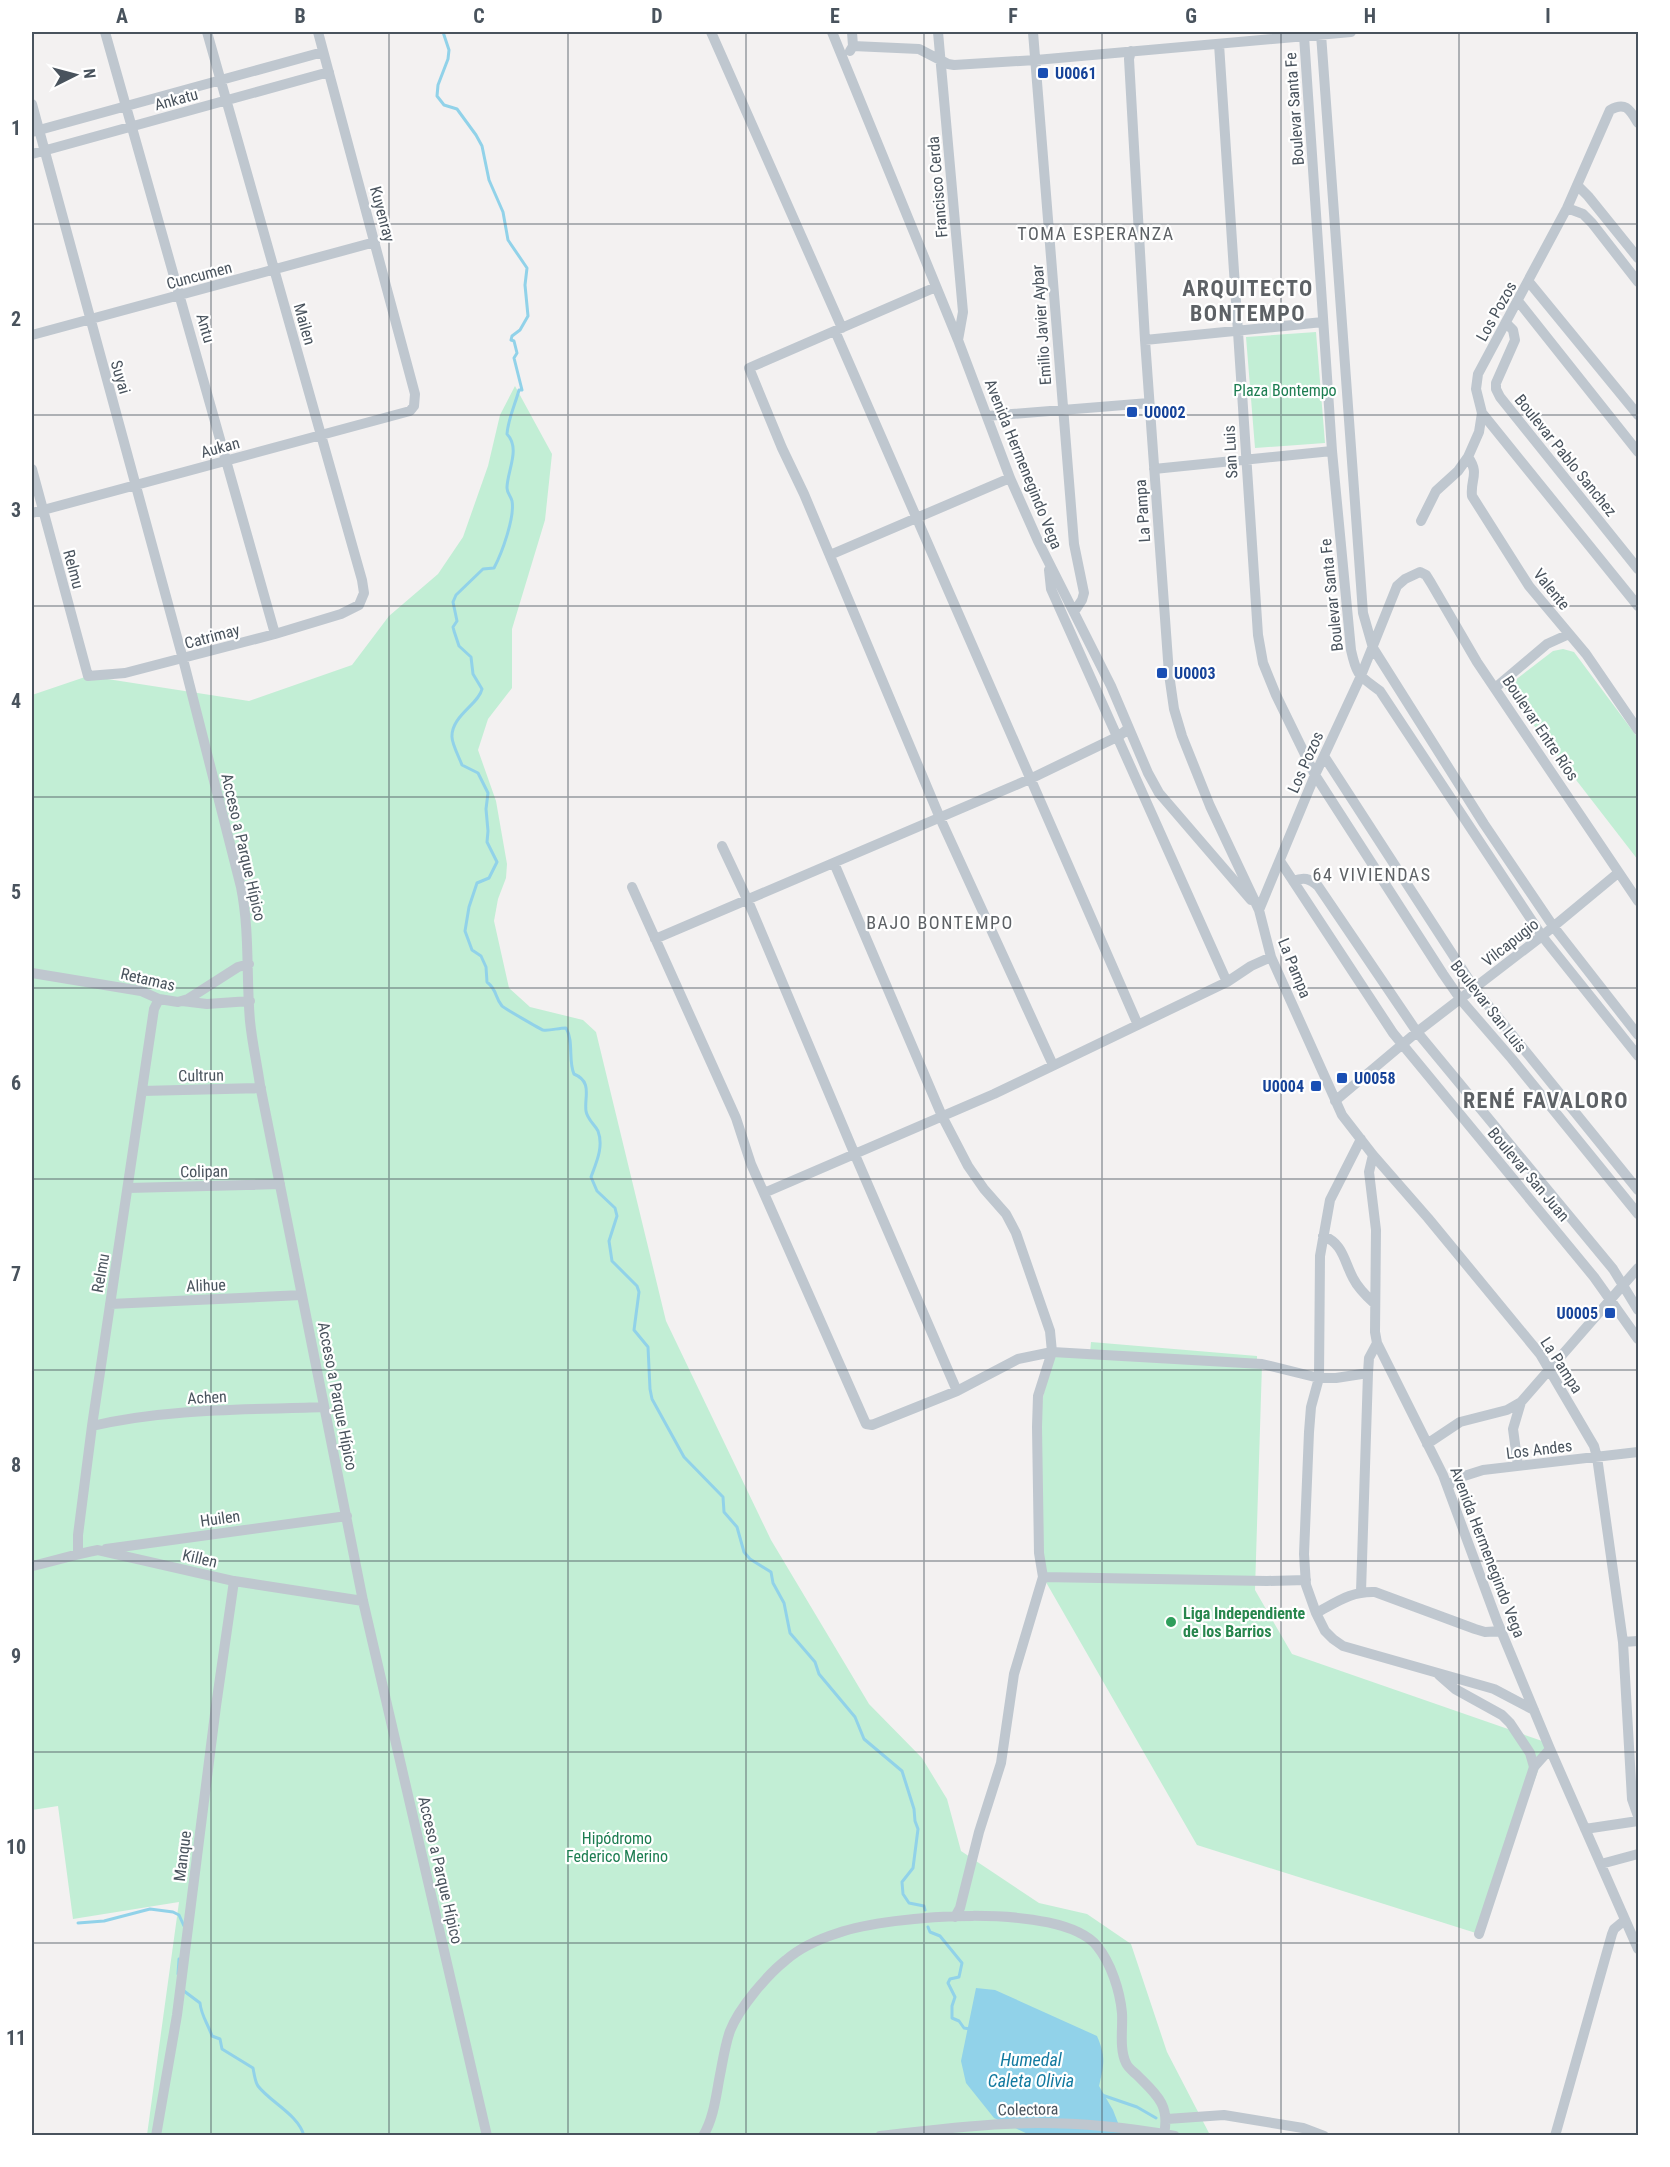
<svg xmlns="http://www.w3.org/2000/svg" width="1670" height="2167" viewBox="0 0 1670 2167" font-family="'Roboto Condensed',sans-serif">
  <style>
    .green { fill: #c2eed5 }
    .water { fill: #91d2e9 }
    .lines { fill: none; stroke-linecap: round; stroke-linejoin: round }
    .stream { stroke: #91d2e9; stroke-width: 3 }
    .minor { stroke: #bfc7cf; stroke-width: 10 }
    .grid { fill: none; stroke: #49535d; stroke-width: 1.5; stroke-opacity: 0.55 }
    .transit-dot { fill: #1a4fb4; stroke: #fff; stroke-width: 2 }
    .leisure-dot { fill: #2e9e5b; stroke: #fff; stroke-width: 2 }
    .labels { text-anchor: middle; stroke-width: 4.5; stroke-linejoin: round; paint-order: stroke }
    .transit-label { font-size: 16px; font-weight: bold; fill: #164399; stroke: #fff; text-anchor: start }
    .street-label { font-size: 16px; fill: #49535d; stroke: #fff }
    .park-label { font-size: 16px; fill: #1c7d51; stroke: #fff }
    .leisure-label { font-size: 16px; font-weight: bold; fill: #27864d; stroke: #fff; text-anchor: start }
    .neighbourhood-label { font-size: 18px; letter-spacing: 1.5px; fill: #5d6165; stroke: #fff }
    .water-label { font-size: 18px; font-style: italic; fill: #137aa0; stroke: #fff }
    .district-label { font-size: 22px; font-weight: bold; letter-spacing: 1.5px; fill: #5d6165; stroke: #fff }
    .neatline { fill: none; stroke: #49535d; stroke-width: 2 }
    .grid-label { font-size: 20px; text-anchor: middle; font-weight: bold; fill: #49535d }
  </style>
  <rect width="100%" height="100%" fill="#f3f1f1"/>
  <path class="green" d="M1316,332L1325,443L1255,448L1246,337Z
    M515,386L552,454L545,520L512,629V688L488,719L478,750L496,801L507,864L506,878L498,899L494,921L509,988L530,1007L583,1020L596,1032L666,1321L771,1540L869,1704L922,1758L947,1799L961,1851L1039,1903L1087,1914L1131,1944L1167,2052L1210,2135H147L179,1902L73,1919L58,1806L32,1810V695L88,676L249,701L352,665L389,616L438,574L463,537L488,466L500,415Z
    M1563,649L1574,652L1638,738V860L1505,688L1553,651Z
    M1091,1342L1257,1356V1363L1262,1364L1255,1590L1292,1654L1548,1743L1479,1934L1197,1845L1043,1577L1037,1427L1052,1352L1090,1353Z"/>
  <path class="water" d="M976,1988L995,1990L1097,2036C1106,2057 1104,2064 1099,2086L1113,2110L1120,2128L1127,2135H1030L994,2118L966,2083L961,2061Z"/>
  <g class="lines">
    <path class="stream" d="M443,32L449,50L448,59L438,85L437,96L444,105L457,109L476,135L482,146L489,180L503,212L508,240L527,268L525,285L528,316L520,330L512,336L511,340L514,341L517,353L514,358L522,390H519C515,405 508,419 507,434C521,449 507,471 507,488C507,493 511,496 512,501C515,517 502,553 494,568L483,569L456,595L453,602L457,621L453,627L454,631L459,646L471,657L473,674L482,689C479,704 451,716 452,737C452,744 459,757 462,765L478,773L488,793L486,809L488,831L487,842L497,862L489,878L477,883L469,907L465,931L472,950L481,956L486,967L487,982C498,991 494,996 502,1006C504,1008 540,1029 543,1030C550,1031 558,1028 566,1028C574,1041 568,1061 574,1074C593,1082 584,1097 586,1111C587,1119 595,1125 598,1131C604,1147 596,1163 591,1177L597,1191L615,1208L617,1216L609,1241L612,1261L637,1286L639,1292L634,1330L648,1347L650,1389L652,1399L684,1457L723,1497L724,1512L737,1527L744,1552L750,1559L771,1572L773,1583L784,1603L790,1633L815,1662L819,1674L855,1717L864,1739L902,1771L914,1809L915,1821L918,1829L913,1868L902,1882L903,1894L909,1903L924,1906L925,1910
      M78,1923L104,1921L150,1909L173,1912L179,1915L184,1926
      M928,1927L930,1932L940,1936L962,1963L959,1977L950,1979L948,1983L955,1997L952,2006V2018L959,2021L964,2028L970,2029
      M178,1974L179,1959
      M184,1991L200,2003C201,2015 208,2024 212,2036L220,2039L222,2049L253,2068C254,2073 255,2082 258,2086C270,2102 299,2115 304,2136
      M1102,2095L1137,2107L1156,2118"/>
    <path class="minor" d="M105,32L275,634
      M711,32L842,328
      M832,32L958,340L1010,478L1038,541L1111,686L1148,773L1159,793L1251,900
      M938,32L963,312L958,340
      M1033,32L1074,544L1084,593L1082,600L1074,612
      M1321,34L1363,613L1373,648L1484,824L1553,926L1638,1035
      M1304,36L1332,451L1351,650C1357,677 1359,675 1380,691L1542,936L1638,1056
      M1219,44L1258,635L1263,663L1276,695L1315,775L1443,974L1461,1000L1512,1059L1638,1214
      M853,46L919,49L948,64L954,65L1036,60L1351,32
      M850,51L853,46L852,32
      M1131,51L1129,59L1145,340L1169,674L1174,709L1182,736L1210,806L1259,910L1271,957L1342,1115L1373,1155L1428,1218L1540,1354L1594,1446L1597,1457L1623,1642L1632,1799L1638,1816
      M32,104L183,659L241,887C250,932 246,976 250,1021C252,1042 257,1064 260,1085L363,1601L487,2136
      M32,132L323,52
      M32,154L329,72
      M1577,185L1588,196L1638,258
      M1567,208L1583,214L1592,223L1638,282
      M1529,282L1638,415
      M936,287L749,368L782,448L804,494L940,818L1053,1065
      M1518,301L1638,452
      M1506,323L1513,330L1515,340L1496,383V389L1500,397L1638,569
      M835,331L1138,1025
      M32,335L375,242
      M1145,340L1323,322
      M1482,413L1638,606
      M987,416L1149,403
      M1468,457C1480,474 1470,479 1472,496L1529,586L1586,654L1638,730
      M32,469L88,676L125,673L275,634L341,614L359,605L364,593L362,580L207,32
      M1154,469L1332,451
      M32,513L410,411L414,406L415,394L318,32
      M1421,521L1436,491L1458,471L1468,457L1479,432L1482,413L1476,389L1478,374L1567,208L1610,110C1626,101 1630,110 1638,123
      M830,555L1010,478
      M1049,570L1051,589L1227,982
      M1495,688L1547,644L1569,634
      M1324,756L1475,989L1638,1190
      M722,846L748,901L855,1155L957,1391
      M1280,861L1393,1033L1594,1277L1638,1339
      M834,863L942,1116L968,1166L984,1189L1006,1214L1016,1233L1050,1331L1052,1352L1038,1396L1037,1427L1039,1553L1043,1577L1014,1674L1001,1763L979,1832L960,1908L955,1917
      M1293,881C1304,877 1309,878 1318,886L1417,1032L1613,1269L1638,1310
      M632,887L736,1118L751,1164L866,1424L872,1425L957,1391L1018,1359L1052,1352L1262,1364L1319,1378H1336L1368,1373
      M1259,910L1315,775L1360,678L1397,586L1405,579L1420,572L1426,575L1431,583L1477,662L1638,901
      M655,939L1030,779L1119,736L1129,728
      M32,973L141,991L159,999L178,1002L188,999L238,967L249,964
      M182,1001L207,1004L250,1001
      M142,1091L261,1088
      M1335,1101L1417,1032L1542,936L1618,873
      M1361,1139L1330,1200L1320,1256L1319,1378L1311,1407L1309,1432L1304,1554L1306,1585L1316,1613L1325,1631L1333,1639L1343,1646L1494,1689L1534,1710
      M1373,1155L1369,1172L1376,1230L1375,1332L1377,1343L1443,1475L1497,1621L1550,1749L1638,1949
      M128,1188L280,1184
      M764,1193L994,1094L1227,982L1251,966L1271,957
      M1323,1236C1343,1243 1344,1261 1353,1278C1358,1288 1366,1296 1375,1304
      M110,1304L302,1295
      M92,1426C168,1408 247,1410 324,1407
      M1427,1444L1460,1422L1507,1410L1521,1402L1638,1268
      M1518,1466L1513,1429L1521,1402
      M1447,1486L1461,1477L1483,1470L1638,1452
      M106,1549L347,1516
      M78,1554V1535L92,1426L154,1009L159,999
      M32,1566C54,1561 76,1554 98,1550L234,1581L363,1601
      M1043,1577L1267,1581L1306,1580
      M1361,1592L1368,1373L1369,1358L1377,1343
      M1316,1613C1337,1602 1351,1591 1375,1592L1475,1629L1485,1632L1502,1631
      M1623,1642L1638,1641
      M1439,1675L1455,1689L1502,1715L1510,1723L1530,1753L1534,1767
      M1585,1829L1638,1821
      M1601,1864L1638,1854
      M1479,1934L1534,1767L1550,1749
      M1167,2119L1224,2115L1303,2128L1324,2136
      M156,2136L177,2015L216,1706L234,1581
      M703,2136C714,2118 716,2095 720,2075C723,2060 725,2045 730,2031C739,2008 767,1975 786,1960C801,1947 819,1939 838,1933C889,1915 1060,1901 1097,1946C1111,1963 1120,1991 1122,2013C1123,2028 1119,2048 1126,2063C1128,2068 1134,2072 1138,2076C1157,2095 1170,2105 1164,2134
      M880,2136C922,2131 963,2126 1005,2124C1061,2121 1119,2126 1175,2136
      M1555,2136L1612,1934L1614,1929L1625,1920"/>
  </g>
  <path class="grid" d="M211,32V2136M389,32V2136M568,32V2136M746,32V2136M924,32V2136M1102,32V2136M1281,32V2136M1459,32V2136M32,224H1638M32,415H1638M32,606H1638M32,797H1638M32,988H1638M32,1179H1638M32,1370H1638M32,1561H1638M32,1752H1638M32,1943H1638"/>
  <g class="transit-dot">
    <rect x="1037" y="67" width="12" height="12" rx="3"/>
    <rect x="1126" y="406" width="12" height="12" rx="3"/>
    <rect x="1156" y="667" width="12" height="12" rx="3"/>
    <rect x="1336" y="1072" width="12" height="12" rx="3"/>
    <rect x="1310" y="1080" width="12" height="12" rx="3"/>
    <rect x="1604" y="1307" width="12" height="12" rx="3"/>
  </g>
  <circle class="leisure-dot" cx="1171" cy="1622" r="6"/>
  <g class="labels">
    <g class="transit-label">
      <text x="1055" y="79">U0061</text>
      <text x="1144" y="418">U0002</text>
      <text x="1174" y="679">U0003</text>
      <text x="1354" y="1084">U0058</text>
      <text x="1304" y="1092" text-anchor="end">U0004</text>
      <text x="1598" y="1319" text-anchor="end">U0005</text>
    </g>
    <g class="street-label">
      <text transform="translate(176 99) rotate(-15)" y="6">Ankatu</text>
      <text transform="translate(1294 109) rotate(-94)" y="6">Boulevar Santa Fe</text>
      <text transform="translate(937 187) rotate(-95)" y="6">Francisco Cerda</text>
      <text transform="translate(383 214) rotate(75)" y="6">Kuyenray</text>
      <text transform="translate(199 275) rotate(-15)" y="6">Cuncumen</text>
      <text transform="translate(1496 311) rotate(-61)" y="6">Los Pozos</text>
      <text transform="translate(305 324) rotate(74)" y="6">Mailen</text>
      <text transform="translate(1041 325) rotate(-94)" y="6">Emilio Javier Aybar</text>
      <text transform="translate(206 328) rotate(74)" y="6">Antu</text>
      <text transform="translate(121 377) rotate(74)" y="6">Suyai</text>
      <text transform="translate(220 447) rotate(-15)" y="6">Aukan</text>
      <text transform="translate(1230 452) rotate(-93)" y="6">San Luis</text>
      <text transform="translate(1566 455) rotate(51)" y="6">Boulevar Pablo Sanchez</text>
      <text transform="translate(1024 464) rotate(68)" y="6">Avenida Hermenegindo Vega</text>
      <text transform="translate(1142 511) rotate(-94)" y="6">La Pampa</text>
      <text transform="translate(74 569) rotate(75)" y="6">Relmu</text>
      <text transform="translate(1552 589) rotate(51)" y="6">Valente</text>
      <text transform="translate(1331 595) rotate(-96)" y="6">Boulevar Santa Fe</text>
      <text transform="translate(212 636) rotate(-15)" y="6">Catrimay</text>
      <text transform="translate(1541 728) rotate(56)" y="6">Boulevar Entre Ríos</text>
      <text transform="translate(1305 762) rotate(-66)" y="6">Los Pozos</text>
      <text transform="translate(244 847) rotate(77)" y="6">Acceso a Parque Hípico</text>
      <text transform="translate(1510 942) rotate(-38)" y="6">Vilcapugio</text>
      <text transform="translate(1295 968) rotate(68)" y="6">La Pampa</text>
      <text transform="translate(148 979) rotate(13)" y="6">Retamas</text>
      <text transform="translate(1489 1006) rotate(52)" y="6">Boulevar San Luis</text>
      <text transform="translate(201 1075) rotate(-1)" y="6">Cultrun</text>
      <text transform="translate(204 1171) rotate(-1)" y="6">Colipan</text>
      <text transform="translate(1529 1174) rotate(50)" y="6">Boulevar San Juan</text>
      <text transform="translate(100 1273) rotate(-80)" y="6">Relmu</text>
      <text transform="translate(206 1285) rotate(-2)" y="6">Alihue</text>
      <text transform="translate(1562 1365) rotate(57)" y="6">La Pampa</text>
      <text transform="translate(338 1396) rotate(79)" y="6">Acceso a Parque Hípico</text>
      <text transform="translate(207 1397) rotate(-3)" y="6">Achen</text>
      <text transform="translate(1539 1449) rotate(-7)" y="6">Los Andes</text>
      <text transform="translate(220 1518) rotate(-8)" y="6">Huilen</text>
      <text transform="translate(1488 1552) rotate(69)" y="6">Avenida Hermenegindo Vega</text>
      <text transform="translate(200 1558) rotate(13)" y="6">Killen</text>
      <text transform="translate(182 1856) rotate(-83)" y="6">Manque</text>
      <text transform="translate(441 1870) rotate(77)" y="6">Acceso a Parque Hípico</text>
      <text transform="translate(1028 2109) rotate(-1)" y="6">Colectora</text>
    </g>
    <g class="park-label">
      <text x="1285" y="396">Plaza Bontempo</text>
      <text x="617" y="1844">Hipódromo<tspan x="617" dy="18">Federico Merino</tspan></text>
    </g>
    <g class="leisure-label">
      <text x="1183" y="1619">Liga Independiente<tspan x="1183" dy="18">de los Barrios</tspan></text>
    </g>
    <g class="neighbourhood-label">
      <text x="1096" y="240">TOMA ESPERANZA</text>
      <text x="1372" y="881">64 VIVIENDAS</text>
      <text x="940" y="929">BAJO BONTEMPO</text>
    </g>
    <g class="water-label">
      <text x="1031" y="2066">Humedal<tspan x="1031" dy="21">Caleta Olivia</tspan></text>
    </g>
    <g class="district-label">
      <text x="1248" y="296">ARQUITECTO<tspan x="1248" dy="25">BONTEMPO</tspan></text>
      <text x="1546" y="1108">RENÉ FAVALORO</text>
    </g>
  </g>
  <rect width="1670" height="2167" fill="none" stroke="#ffffff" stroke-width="66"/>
  <g transform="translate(75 75) rotate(84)" stroke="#ffffff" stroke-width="4.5" paint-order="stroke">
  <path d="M0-4.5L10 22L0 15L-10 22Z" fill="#49535d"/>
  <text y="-9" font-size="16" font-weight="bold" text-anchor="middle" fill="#49535d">N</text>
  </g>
  <rect x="33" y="33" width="1604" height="2101" class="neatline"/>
  <g class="grid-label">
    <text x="122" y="23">A</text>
    <text x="300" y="23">B</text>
    <text x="479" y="23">C</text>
    <text x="657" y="23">D</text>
    <text x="835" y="23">E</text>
    <text x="1013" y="23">F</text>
    <text x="1191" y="23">G</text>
    <text x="1370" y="23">H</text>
    <text x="1548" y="23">I</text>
    <text x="16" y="135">1</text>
    <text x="16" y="326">2</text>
    <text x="16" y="517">3</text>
    <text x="16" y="708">4</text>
    <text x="16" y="899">5</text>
    <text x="16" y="1090">6</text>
    <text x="16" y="1281">7</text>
    <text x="16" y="1472">8</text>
    <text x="16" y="1663">9</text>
    <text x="16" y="1854">10</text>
    <text x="16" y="2045">11</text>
  </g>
</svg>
